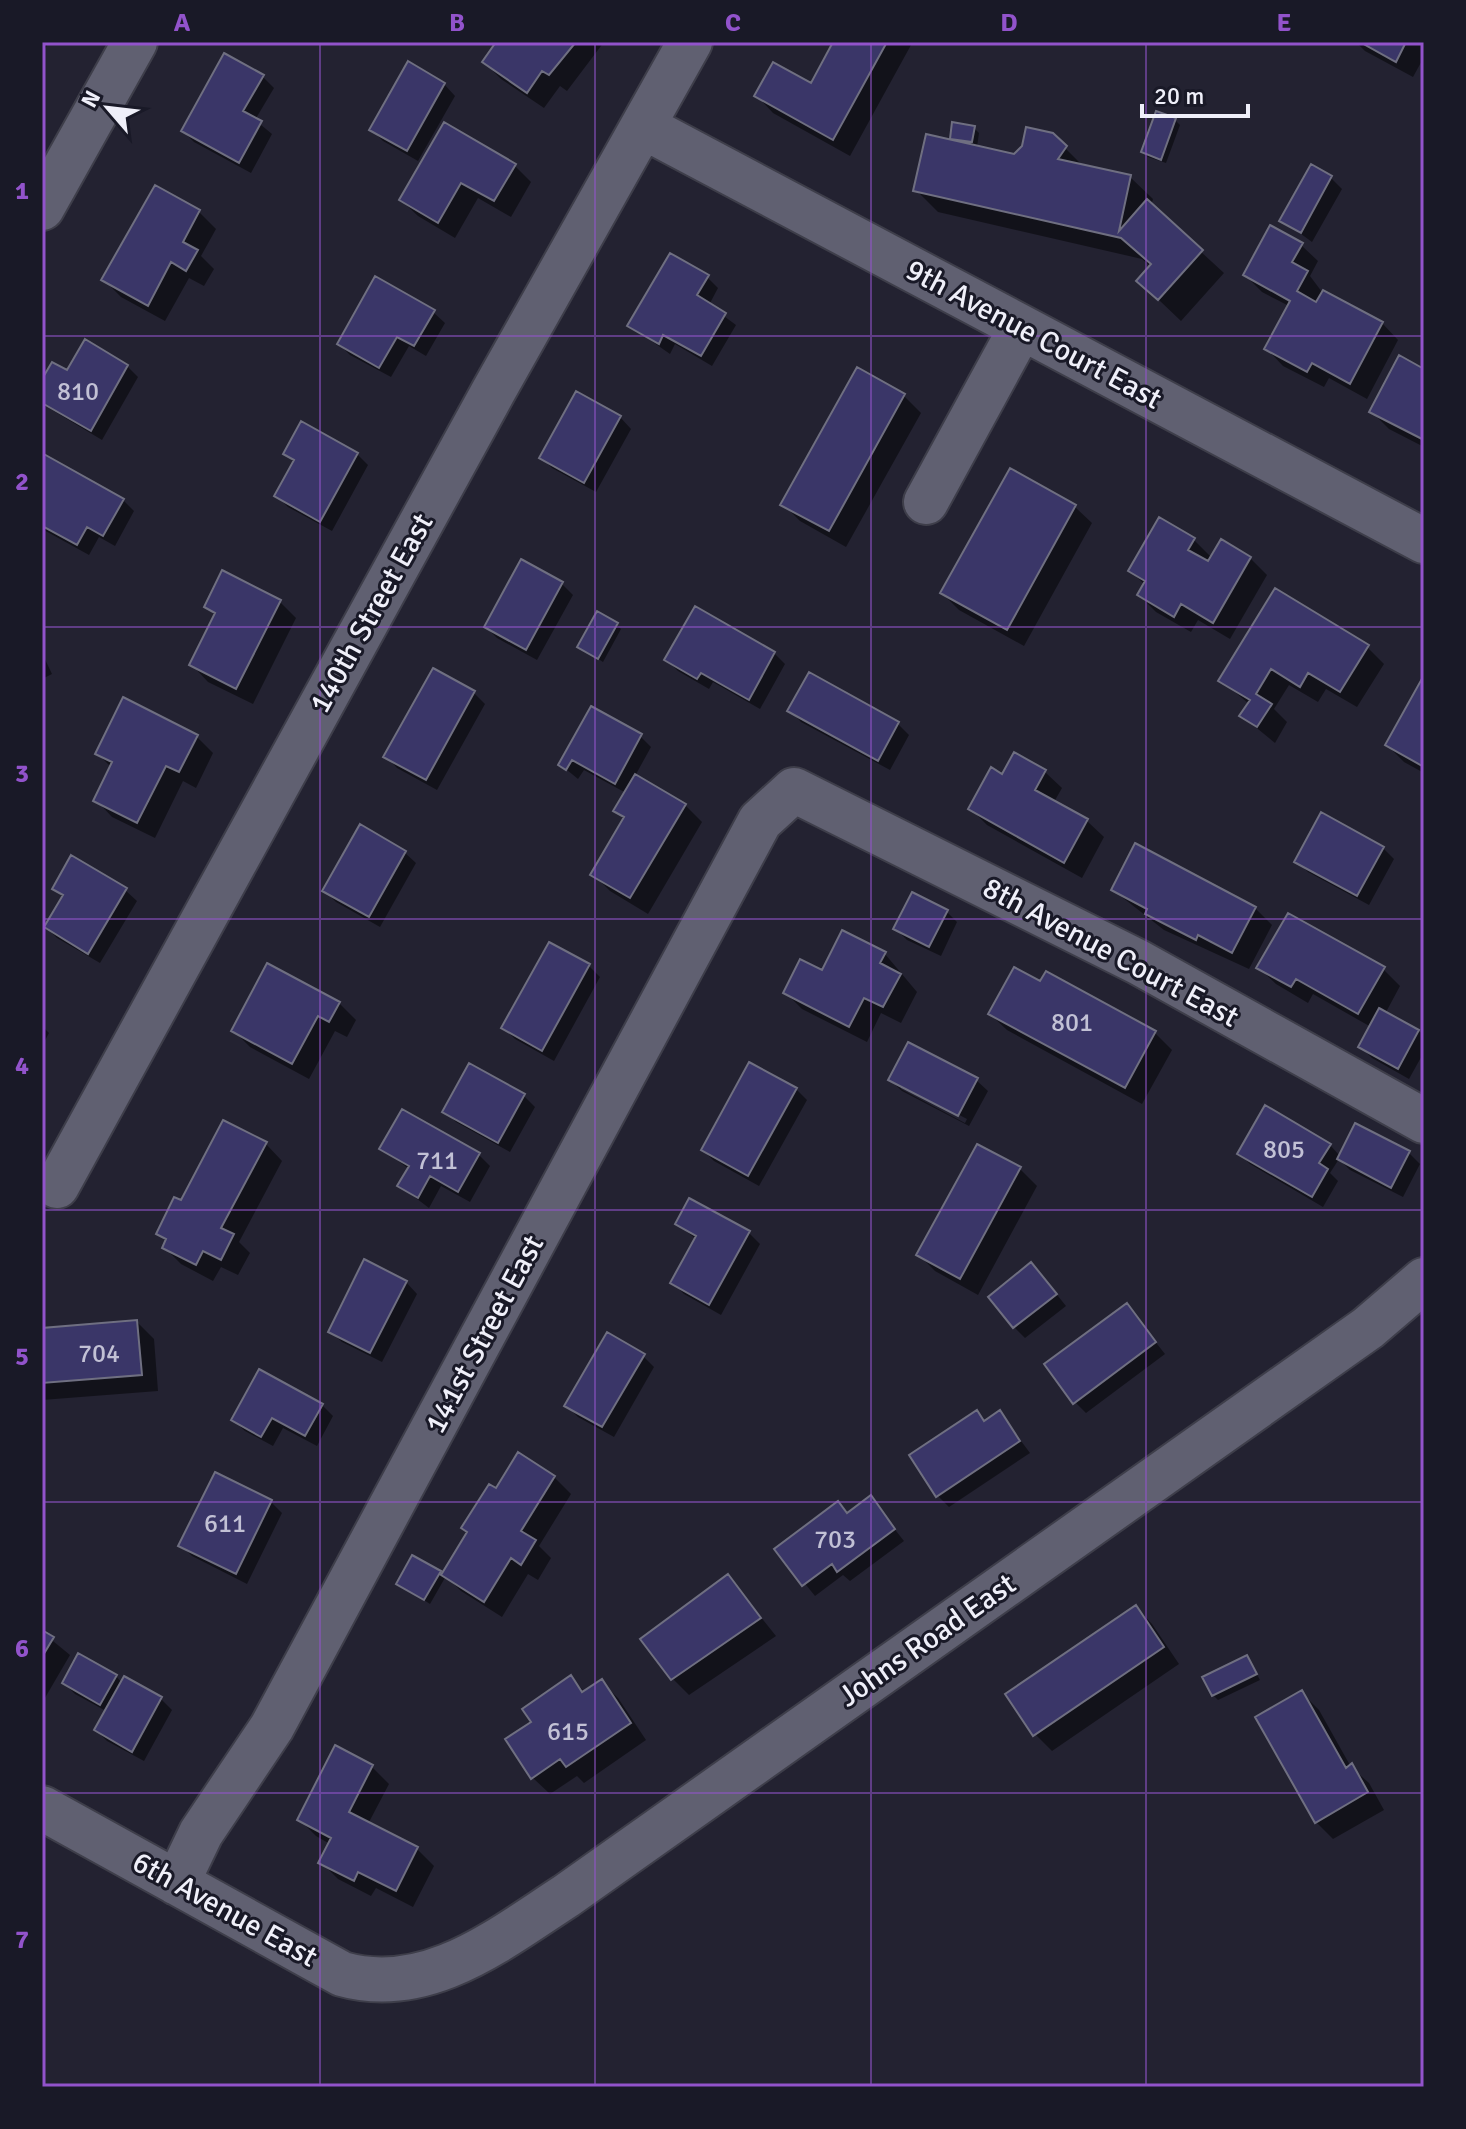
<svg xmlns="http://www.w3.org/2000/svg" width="1466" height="2129" viewBox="0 0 1466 2129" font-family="Signika,sans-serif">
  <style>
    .shadow { fill: #0007; fill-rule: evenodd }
    .building { fill: #3a3668; stroke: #6f6f81; stroke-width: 2 }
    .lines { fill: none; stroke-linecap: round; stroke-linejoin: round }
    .minor-casing { stroke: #3e3e4a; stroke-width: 48 }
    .minor { stroke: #606071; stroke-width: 44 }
    .grid { fill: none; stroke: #9253cb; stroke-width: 2; stroke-opacity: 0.55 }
    .labels { text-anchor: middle; stroke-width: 6; stroke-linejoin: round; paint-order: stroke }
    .number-label { font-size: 26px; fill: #c2c1d5 }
    .street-label { font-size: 30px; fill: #efeff9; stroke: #191927 }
    .neatline { fill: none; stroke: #9253cb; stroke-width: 3 }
    .grid-label { font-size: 26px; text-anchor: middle; font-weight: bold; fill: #9253cb }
  </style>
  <rect width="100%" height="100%" fill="#232231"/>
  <path class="shadow" d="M42,42H49L42,54Z
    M498,42H604L567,91L560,86L544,108L501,79L484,62Z
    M836,42L911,45L850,156L773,113L757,96L811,86Z
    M1356,42H1424V57L1413,77L1365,51Z
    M408,64L444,84L455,96L418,161L383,141L372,130Z
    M263,77L274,88L255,120L272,134L251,173L194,142L183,131Z
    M1175,120L1180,125L1166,163L1148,157L1143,152Z
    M974,128L979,133L977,147L1015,156L1065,148L1084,167L1130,177L1153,199L1151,206L1224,273L1181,321L1139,281L1151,267L1142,259L938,212L916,190L957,143L952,138Z
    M514,165L531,182L511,217L478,198L455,238L418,216L401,200Z
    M1331,178L1342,189L1312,242L1282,220Z
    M155,188L199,212L216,229L201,256L214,269L204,286L189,278L165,321L121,297L104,280Z
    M1301,245L1318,261L1310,276L1322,292L1382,323L1398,340L1367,399L1329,378L1324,387L1283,366L1267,349L1289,306L1262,292L1245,275Z
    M707,277L718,288L709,305L736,325L712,366L675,344L670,354L630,326Z
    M433,312L445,323L426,356L409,346L391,377L350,355L339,344Z
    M127,366L138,377L102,440L42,404V383L68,373Z
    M1424,371V447L1389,429L1372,412Z
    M904,396L921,413L846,547L800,521L783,504Z
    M620,417L631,429L596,492L552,468L541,457Z
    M285,454H357L368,465L332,531L288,507L277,496L295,463Z
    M42,456L123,500L134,511L115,546L99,537L89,555L42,529Z
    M1075,507L1092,523L1024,646L959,610L942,593Z
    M1194,540L1212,558H1250L1267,575L1230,639L1198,620L1191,632L1156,612L1139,595L1145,585L1130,570Z
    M562,584L573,595L537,660L497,638L486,627Z
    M1276,591L1367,647L1384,664L1357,707L1326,689L1318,702L1289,685L1274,709L1287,722L1275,743L1242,716L1249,704L1221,680Z
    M279,601L296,618L253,704L208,682L192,665L216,616L206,607Z
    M616,624L621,629L603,662L580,647Z
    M42,653L52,674L42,679Z
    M774,653L785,664L760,709L713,682L709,689L678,671L667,660Z
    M809,675L898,724L909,735L890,770L801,722L790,710Z
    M1424,679V773L1404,762L1387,745Z
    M474,693L485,704L437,790L397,768L386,756Z
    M592,709L640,736L651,747L635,776L685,805L702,822L648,914L610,891L593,874L624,819L616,811L626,793L584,770L578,779L561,765Z
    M196,736L213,753L196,788L183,781L155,838L112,817L96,800L112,768L97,753Z
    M1015,755L1045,772L1062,788L1054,802L1087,821L1104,837L1082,878L987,825L970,808L1003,776Z
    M1383,848L1394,859L1369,905L1308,872L1297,861Z
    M404,852L416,863L380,927L336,902L325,891Z
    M54,889L125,890L137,901L100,963L57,938L46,927L64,898Z
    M1113,890L1255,908L1272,925L1249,969L1164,930Z
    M946,911L957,922L941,956L907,940L896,929Z
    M843,933L885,954L917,992L901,1023L881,1013L867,1042L802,1009L785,992L823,973Z
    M550,944L589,966L600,977L554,1061L515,1039L504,1028Z
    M1259,968L1383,969L1400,986L1385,1014L1424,1034V1052L1409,1079L1372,1058L1361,1047L1371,1027L1313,994L1308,1003L1276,984Z
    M1041,984L1155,1033L1172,1050L1142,1104L1007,1030L990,1014Z
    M339,1003L356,1020L347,1037L335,1031L309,1079L250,1047L233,1030Z
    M42,1026L49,1033L42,1046Z
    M890,1080H976L988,1091L969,1126L902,1091ZM901,1085L967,1119L965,1123L901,1089Z
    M796,1089L807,1100L759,1186L714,1161L703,1150Z
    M524,1096L535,1107L510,1152L456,1122L445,1111Z
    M266,1144L282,1161L239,1242L250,1253L238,1275L221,1267L213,1281L181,1264L164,1247L167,1242L158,1233L182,1203Z
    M1330,1145L1340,1156L1408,1152L1420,1164L1403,1197L1350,1170L1339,1159L1330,1173L1338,1181L1323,1207L1250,1164L1239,1153Z
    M382,1149L479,1155L490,1166L470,1202L441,1186L429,1208L400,1186L409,1169Z
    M1020,1169L1037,1186L978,1295L935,1271L918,1254Z
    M677,1224L749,1233L760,1244L721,1315L684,1294L673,1283L696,1239Z
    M1042,1276L1066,1306L1025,1338L1014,1327Z
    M406,1282L417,1294L382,1362L342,1342L330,1331Z
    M1127,1306L1165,1354L1086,1413L1075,1402Z
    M137,1322L154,1339L158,1391L42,1400V1330Z
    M643,1356L654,1367L614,1437L578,1417L567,1406Z
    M322,1405L333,1416L317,1446L283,1428L273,1446L245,1431L233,1420Z
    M976,1413L986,1422L1000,1413L1030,1453L949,1507L938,1496Z
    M216,1474L271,1502L282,1513L247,1584L192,1556L181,1545Z
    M554,1477L571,1494L539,1546L551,1558L538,1580L528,1574L502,1617L461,1591L446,1576L430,1604L398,1583L440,1573L443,1576L496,1490Z
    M870,1498L904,1541L850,1581L843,1575L815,1596L777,1549L848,1514Z
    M728,1576L776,1636L689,1695L672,1678Z
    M1136,1607L1152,1624L1179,1664L1052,1751L1035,1734Z
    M42,1632L70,1655L42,1703Z
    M1247,1657L1260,1680L1218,1700L1213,1695Z
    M116,1676L122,1683L125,1678L161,1699L172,1710L144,1761L107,1741L96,1730L106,1711L75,1694L64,1683Z
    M571,1678L585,1692L601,1682L618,1698L646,1740L584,1783L577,1776L550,1794L533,1778L534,1722Z
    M1302,1693L1319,1710L1351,1767L1369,1783L1384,1810L1333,1839L1316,1822Z
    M336,1748L372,1767L389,1784L368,1824L417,1849L434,1866L413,1907L376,1888L371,1896L338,1879L321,1862L330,1844L316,1836L299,1819Z"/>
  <path class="building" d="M496,42H576L549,75L542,71L527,93L482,62Z
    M833,42H887L833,140L754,96L773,62L811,83Z
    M1360,42H1406L1396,62Z
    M224,53L264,75L243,111L262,121L239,163L181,131Z
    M408,61L445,83L407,151L369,130Z
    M1156,111L1176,118L1161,160L1141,152Z
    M444,122L516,164L494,201L461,183L438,223L399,200Z
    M952,122L975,126L972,142L950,139Z
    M1026,127L1053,133L1067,146L1058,159L1131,175L1119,231L1147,199L1203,250L1158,300L1136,281L1151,264L1121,238L913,191L926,134L1014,154L1022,146Z
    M1311,164L1332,176L1301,233L1279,221Z
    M155,185L200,210L183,242L198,250L186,271L171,262L148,306L101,280Z
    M1270,225L1303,243L1292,262L1308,271L1297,291L1316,302L1323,290L1383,322L1350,384L1312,363L1307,372L1264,349L1290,301L1243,275Z
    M670,253L709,275L697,295L726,313L701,356L663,335L659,344L627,326Z
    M375,276L435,310L414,346L397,337L379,368L337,344Z
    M85,339L128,365L91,431L42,403V379L52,362L67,370Z
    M1399,355L1424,369V440L1369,412Z
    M857,367L905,394L829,531L780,505Z
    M576,391L621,416L584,483L539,458Z
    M301,421L358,453L320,522L274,496L294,460L283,454Z
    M42,453L124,499L103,536L87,527L77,545L42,526Z
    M1010,468L1076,505L1007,630L940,593Z
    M1159,517L1195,538L1188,550L1208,561L1221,539L1251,557L1213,623L1181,604L1174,617L1137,595L1145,581L1128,571Z
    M521,559L563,582L526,650L484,627Z
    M222,570L281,600L236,689L189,665L215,613L204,607Z
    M1275,588L1369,645L1340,692L1308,673L1300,687L1271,669L1256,694L1272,704L1257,727L1239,716L1250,700L1218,681Z
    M695,606L775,652L749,700L701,673L697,679L664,660Z
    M597,611L618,623L598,659L577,647Z
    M433,668L475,691L426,780L383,757Z
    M809,672L899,722L878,761L787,711Z
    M1424,675V767L1385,745Z
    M123,697L198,735L179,772L166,766L137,823L93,801L112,762L95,754Z
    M591,706L642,734L615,784L572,760L566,770L558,765Z
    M1014,752L1046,770L1035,790L1088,819L1064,863L968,809L991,767L1002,774Z
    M635,774L686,804L630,898L590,875L624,817L613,811Z
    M1321,812L1384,847L1357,896L1294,862Z
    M360,824L406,851L369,917L322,891Z
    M1135,843L1256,907L1232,953L1198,935L1196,940L1145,914L1147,909L1111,890Z
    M71,855L127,888L88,954L44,927L63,895L52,889Z
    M912,892L948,910L929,947L893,929Z
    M1288,913L1385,967L1358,1014L1296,979L1291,987L1256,968Z
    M842,930L886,952L880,963L901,974L883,1007L864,998L849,1027L783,993L800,959L822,970Z
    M549,942L590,964L542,1051L501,1028Z
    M267,963L340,1002L329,1022L318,1016L292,1064L231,1031Z
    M1014,967L1040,981L1046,971L1156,1031L1125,1088L988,1014Z
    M1379,1008L1419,1030L1398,1069L1358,1047Z
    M908,1042L978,1078L958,1116L888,1080Z
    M749,1062L797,1088L748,1176L701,1150Z
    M469,1063L525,1094L498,1143L442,1112Z
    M1265,1105L1331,1144L1319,1163L1328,1169L1312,1197L1237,1154Z
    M402,1109L480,1153L458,1192L430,1176L418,1198L397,1186L409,1166L379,1149Z
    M223,1120L267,1142L221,1228L234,1234L221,1260L203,1251L196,1265L162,1248L166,1239L156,1234L174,1197L181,1200Z
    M1355,1123L1410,1151L1391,1188L1337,1159Z
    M977,1144L1021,1167L960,1279L916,1255Z
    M689,1198L750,1231L709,1305L670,1283L696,1236L675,1224Z
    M364,1259L407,1281L370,1353L328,1332Z
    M1031,1262L1057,1294L1013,1328L988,1297Z
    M1127,1303L1156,1342L1073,1404L1044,1364Z
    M137,1320L142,1375L42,1383V1328Z
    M607,1332L645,1354L602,1427L564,1406Z
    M259,1369L323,1404L305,1436L272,1418L261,1437L231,1420Z
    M977,1410L984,1421L1000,1410L1020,1441L936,1497L909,1455Z
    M518,1452L555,1476L521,1531L536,1540L521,1565L511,1558L484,1602L441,1575L467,1532L461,1528L489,1484L496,1488Z
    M215,1472L272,1500L236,1574L178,1546Z
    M871,1495L895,1529L837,1572L832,1564L802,1586L774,1549L838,1501L847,1513Z
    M412,1555L441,1571L424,1600L396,1584Z
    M728,1574L761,1618L671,1680L640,1639Z
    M1136,1605L1164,1647L1033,1736L1005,1694Z
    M42,1630L54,1637L42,1657Z
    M78,1653L117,1675L100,1705L62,1683Z
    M1247,1655L1257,1674L1212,1696L1202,1677Z
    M571,1675L582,1692L602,1679L631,1723L566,1767L560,1759L531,1779L505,1739L531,1722L522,1709Z
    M124,1676L162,1697L132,1752L94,1730Z
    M1302,1690L1346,1768L1352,1763L1368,1792L1315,1823L1255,1717Z
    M335,1745L373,1765L349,1812L418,1847L396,1891L358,1872L354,1881L318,1863L331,1838L297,1820Z"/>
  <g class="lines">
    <defs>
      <path id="minor" d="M644,127L1424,541
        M42,208L135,42
        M926,502L1021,328
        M57,1186L493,392L690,42
        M42,1808L342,1974C427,1998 498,1940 566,1896L1368,1328L1424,1280
        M177,1883L201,1833L272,1727L760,821L794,790L1138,962L1424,1121"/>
    </defs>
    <use href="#minor" class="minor-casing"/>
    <use href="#minor" class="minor"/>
  </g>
  <path class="grid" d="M320,42V2087M595,42V2087M871,42V2087M1146,42V2087M42,336H1424M42,627H1424M42,919H1424M42,1210H1424M42,1502H1424M42,1793H1424"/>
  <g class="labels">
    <g class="number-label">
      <text x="78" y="400">810</text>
      <text x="1072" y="1031">801</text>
      <text x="1284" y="1158">805</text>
      <text x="437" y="1169">711</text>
      <text x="99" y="1362">704</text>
      <text x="225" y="1532">611</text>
      <text x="835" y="1548">703</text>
      <text x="568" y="1740">615</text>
    </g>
    <g class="street-label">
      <text transform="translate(1034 334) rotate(28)" y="10">9th Avenue Court East</text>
      <text transform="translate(371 613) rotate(-61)" y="10">140th Street East</text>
      <text transform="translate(1111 952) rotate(28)" y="10">8th Avenue Court East</text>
      <text transform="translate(484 1334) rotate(-62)" y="10">141st Street East</text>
      <text transform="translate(927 1640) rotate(-35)" y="10">Johns Road East</text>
      <text transform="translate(225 1909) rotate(29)" y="10">6th Avenue East</text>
    </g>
  </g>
  <rect width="1466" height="2129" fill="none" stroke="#191927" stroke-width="88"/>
  <g transform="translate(108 108) rotate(298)" stroke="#191927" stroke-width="6" paint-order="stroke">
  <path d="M0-6L14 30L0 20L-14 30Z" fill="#efeff9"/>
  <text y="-12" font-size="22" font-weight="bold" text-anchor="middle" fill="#efeff9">N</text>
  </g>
  <path d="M1142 104v12h106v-12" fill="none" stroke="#efeff9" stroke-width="4"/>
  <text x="1154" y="104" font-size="24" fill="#efeff9" stroke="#191927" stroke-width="6" paint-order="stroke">20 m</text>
  <rect x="44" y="44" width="1378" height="2041" class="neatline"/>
  <g class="grid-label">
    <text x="182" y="31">A</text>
    <text x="457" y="31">B</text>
    <text x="733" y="31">C</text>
    <text x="1009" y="31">D</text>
    <text x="1284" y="31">E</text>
    <text x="22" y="199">1</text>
    <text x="22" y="490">2</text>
    <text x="22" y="782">3</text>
    <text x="22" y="1074">4</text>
    <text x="22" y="1365">5</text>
    <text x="22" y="1657">6</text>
    <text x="22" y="1948">7</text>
  </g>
</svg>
